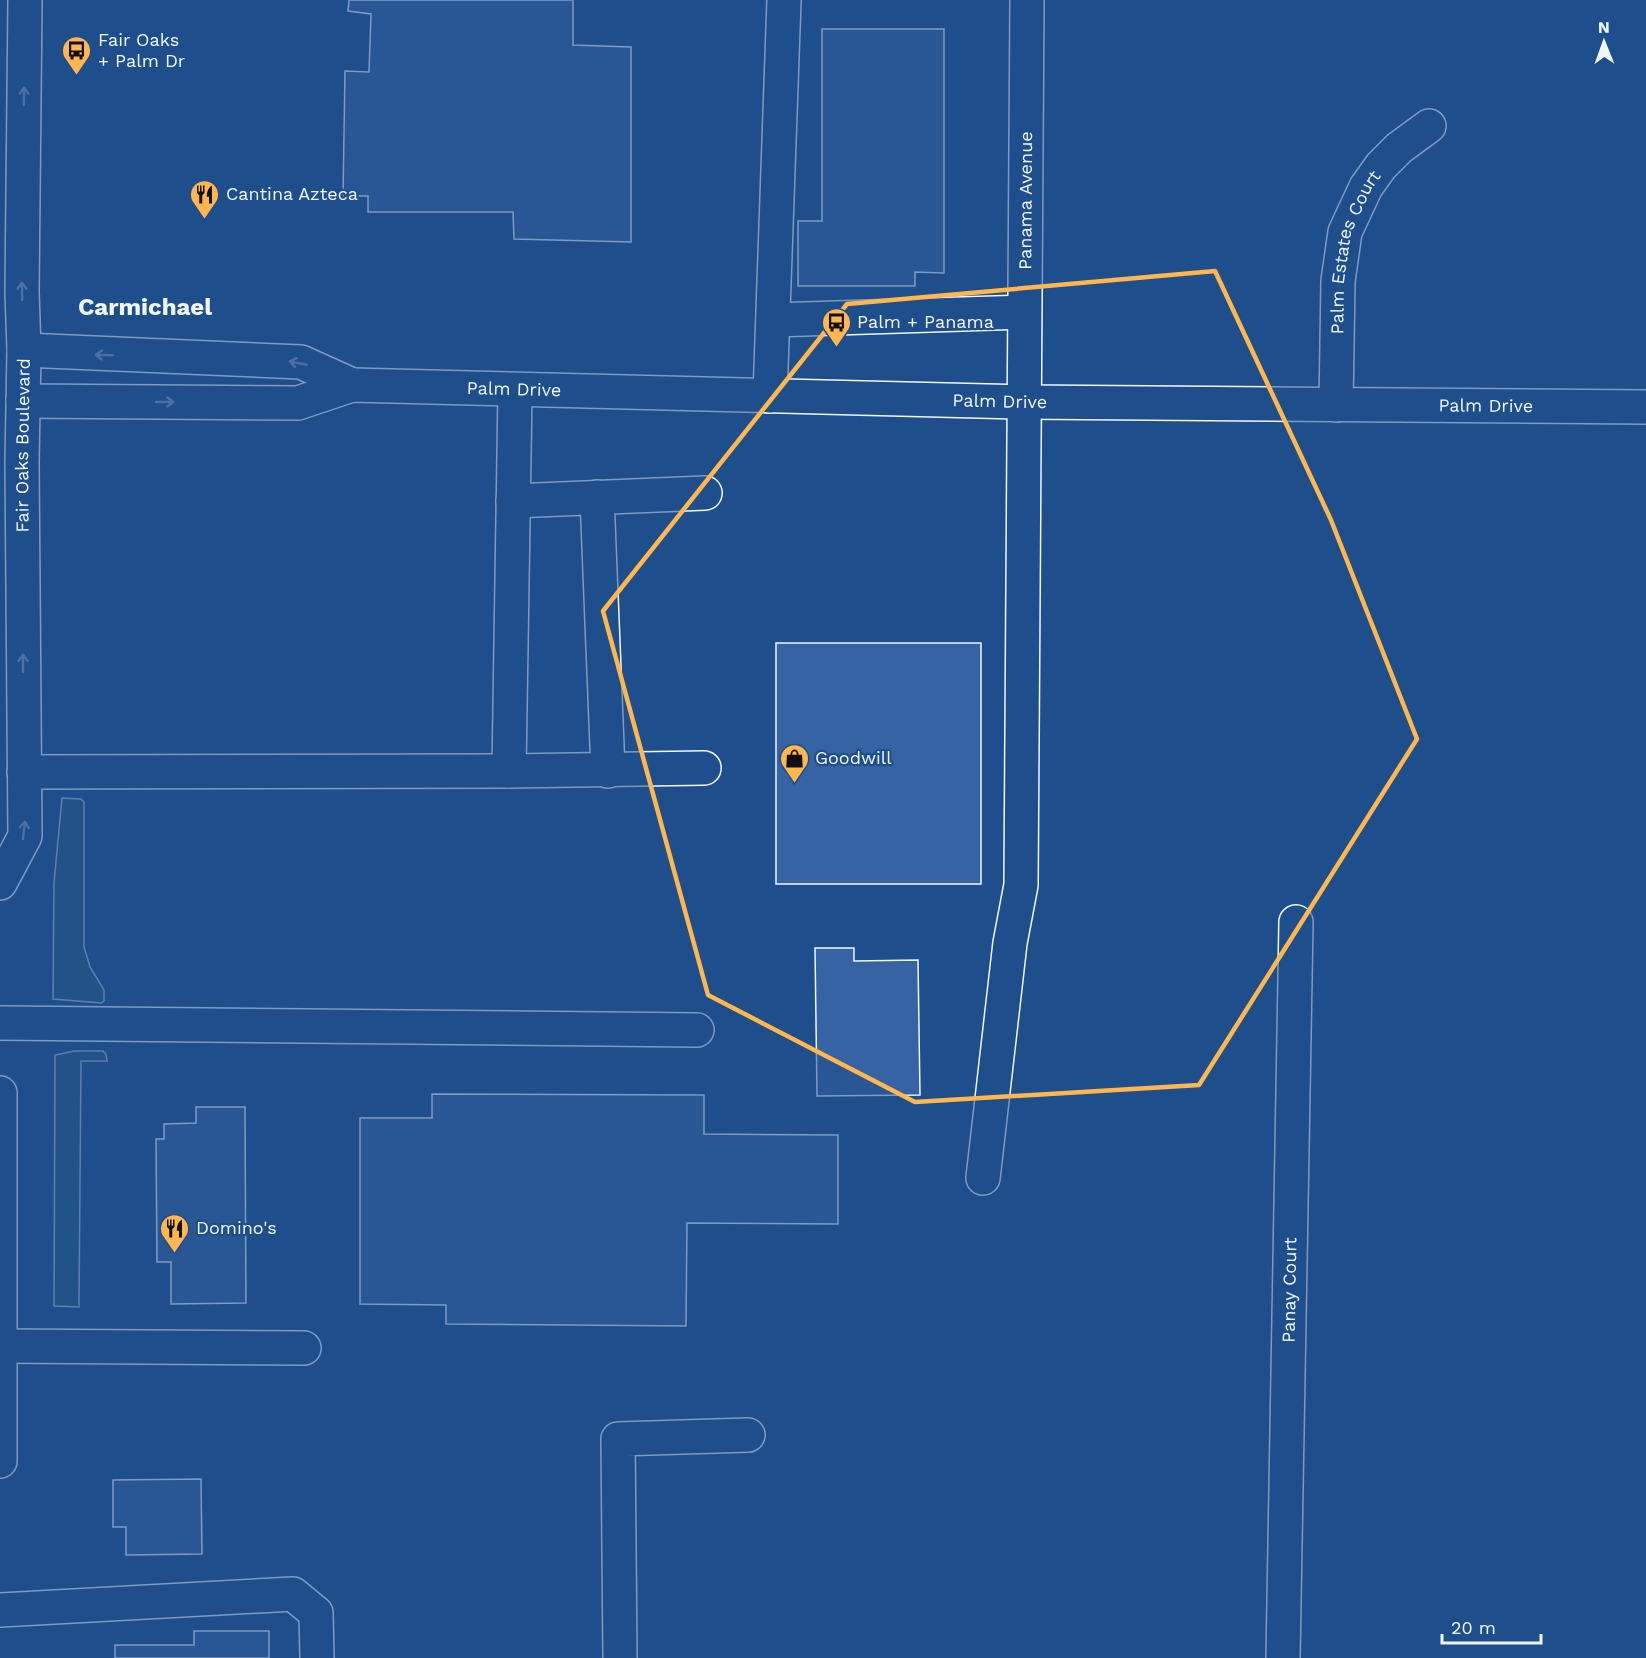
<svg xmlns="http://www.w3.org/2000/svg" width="1646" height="1658" viewBox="0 0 1646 1658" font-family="'Work Sans',sans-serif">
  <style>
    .green { fill: #245a82; stroke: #a8bbd7; stroke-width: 1.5 }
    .building { fill: #3563a3; stroke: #f2f6ff; stroke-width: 1.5 }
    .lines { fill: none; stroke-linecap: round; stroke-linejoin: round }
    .minor-casing { stroke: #f2f6ff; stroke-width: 36 }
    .major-casing { stroke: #f2f6ff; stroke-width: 36 }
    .minor { stroke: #1f4e8c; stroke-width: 33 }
    .major { stroke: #1f4e8c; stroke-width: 33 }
    .oneway { stroke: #7e9ac0 }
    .marked { fill: none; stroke: #ffb74d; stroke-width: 4.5; stroke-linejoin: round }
    .labels { text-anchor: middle; stroke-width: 4.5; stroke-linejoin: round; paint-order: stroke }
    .poi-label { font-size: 18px; fill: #f2f6ff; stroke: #1f4e8c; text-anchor: start }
    .street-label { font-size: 18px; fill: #f2f6ff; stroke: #1f4e8c }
    .district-label { font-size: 24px; font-weight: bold; fill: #f2f6ff; stroke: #1f4e8c }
  </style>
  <rect width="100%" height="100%" fill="#1f4e8c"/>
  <path class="green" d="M62,798L81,799L84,802V947L90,967L104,990V1001L101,1003L53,999L54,883Z
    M74,1051H103L106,1054L107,1061H81L79,1307L54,1306L55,1055Z"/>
  <path class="building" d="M349,0H573V45L631,47V242L514,239L513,212H368V196H343L345,71L369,72L371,14L348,11Z
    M822,29H944V273L915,272V286H798V221H822Z
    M776,643H981V884H776Z
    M815,948H854V961L918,960L920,1095L817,1096Z
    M432,1094L704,1095V1134L838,1135V1224L687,1223L686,1326L446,1324V1305L360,1304V1118H432Z
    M196,1107H245L246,1303L171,1304V1262H157L156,1139H164V1124L196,1123Z
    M201,1479L202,1554L126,1555V1527H113V1480Z
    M194,1631H269V1658H115V1645H194Z"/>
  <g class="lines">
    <defs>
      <g id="minor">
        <path d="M773,320L1024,312"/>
        <path d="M24,350L301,362L352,385"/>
        <path d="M770,396L784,0"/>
        <path id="s1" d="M23,401L298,403L352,385L1023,402L1646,407"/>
        <path id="s2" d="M1336,405L1338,281L1345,232L1366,187L1381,166L1399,148L1429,126"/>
        <path d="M597,497L608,771"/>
        <path d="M513,501L705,493"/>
        <path d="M509,771L515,391"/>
        <path d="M24,772L509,771L704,768"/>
        <path d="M0,1023L697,1030"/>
        <path id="s3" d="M983,1178L1010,943L1021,885L1027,0"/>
        <path d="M1,1346L304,1348"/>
        <path d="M0,1610L293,1594L316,1613L317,1658"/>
        <path d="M620,1658L618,1439L748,1435"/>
        <path id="s4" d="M1283,1658L1296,922"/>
      </g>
      <g id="major">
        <path id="s5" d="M0,883L25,836L22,463L24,350L22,292L25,0"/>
        <path d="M0,1093V1461"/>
      </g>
    </defs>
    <use href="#minor" class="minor-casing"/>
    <use href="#major" class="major-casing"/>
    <use href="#minor" class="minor"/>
    <use href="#major" class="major"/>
  </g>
  <defs><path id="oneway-shaft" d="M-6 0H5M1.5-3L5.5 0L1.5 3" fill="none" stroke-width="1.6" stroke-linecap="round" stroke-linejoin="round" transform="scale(1.5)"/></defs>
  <g class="oneway">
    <use href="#oneway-shaft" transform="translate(24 96) rotate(-89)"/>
    <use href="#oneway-shaft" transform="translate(22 291) rotate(-91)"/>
    <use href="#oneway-shaft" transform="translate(104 355) rotate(-178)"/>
    <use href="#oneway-shaft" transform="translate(298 363) rotate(-169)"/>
    <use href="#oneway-shaft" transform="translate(165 402)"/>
    <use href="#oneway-shaft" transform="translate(23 663) rotate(-90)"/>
    <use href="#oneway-shaft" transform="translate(24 830) rotate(-84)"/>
  </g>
  <path d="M0 0H1646V1658H0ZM1215,271L1331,520L1417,739L1199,1085L915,1102L708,995L603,611L847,304Z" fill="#1f4e8c" fill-opacity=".55" fill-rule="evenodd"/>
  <path class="marked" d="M1215,271L1331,520L1417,739L1199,1085L915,1102L708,995L603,611L847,304Z"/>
  <defs>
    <symbol id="bus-pin" viewBox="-11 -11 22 30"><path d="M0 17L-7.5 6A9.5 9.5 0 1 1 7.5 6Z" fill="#ffb74d" stroke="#1f4e8c"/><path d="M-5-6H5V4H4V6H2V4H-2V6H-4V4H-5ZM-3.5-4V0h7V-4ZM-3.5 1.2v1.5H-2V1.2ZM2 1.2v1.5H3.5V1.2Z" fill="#111"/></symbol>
    <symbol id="restaurant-pin" viewBox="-11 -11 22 30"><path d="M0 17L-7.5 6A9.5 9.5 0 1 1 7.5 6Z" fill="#ffb74d" stroke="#1f4e8c"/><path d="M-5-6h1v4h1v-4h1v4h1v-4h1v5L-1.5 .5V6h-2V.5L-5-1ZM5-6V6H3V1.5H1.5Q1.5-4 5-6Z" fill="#111"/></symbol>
    <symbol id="shop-pin" viewBox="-11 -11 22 30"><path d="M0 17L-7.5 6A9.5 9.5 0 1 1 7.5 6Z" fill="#ffb74d" stroke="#1f4e8c"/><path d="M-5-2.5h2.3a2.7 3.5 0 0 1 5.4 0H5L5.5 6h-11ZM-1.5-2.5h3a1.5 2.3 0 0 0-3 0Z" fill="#111"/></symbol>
  </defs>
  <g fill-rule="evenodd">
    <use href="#bus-pin" x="60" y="34" width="33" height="45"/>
    <use href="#restaurant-pin" x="188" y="178" width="33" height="45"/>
    <use href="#bus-pin" x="820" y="306" width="33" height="45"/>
    <use href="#shop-pin" x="778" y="742" width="33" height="45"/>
    <use href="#restaurant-pin" x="158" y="1212" width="33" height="45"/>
  </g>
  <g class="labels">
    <g class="poi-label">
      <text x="98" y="46">Fair Oaks<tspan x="98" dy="21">+ Palm Dr</tspan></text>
      <text x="226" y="200">Cantina Azteca</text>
      <text x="857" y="328">Palm + Panama</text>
      <text x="815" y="764">Goodwill</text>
      <text x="196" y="1234">Domino's</text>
    </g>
    <g class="street-label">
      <text dy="6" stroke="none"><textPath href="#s3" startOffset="980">Panama Avenue</textPath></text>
      <text dy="6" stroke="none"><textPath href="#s2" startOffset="156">Palm Estates Court</textPath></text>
      <text dy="6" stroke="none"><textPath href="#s1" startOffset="494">Palm Drive</textPath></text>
      <text dy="6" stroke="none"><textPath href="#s1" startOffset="980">Palm Drive</textPath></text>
      <text dy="6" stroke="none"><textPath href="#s1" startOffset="1466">Palm Drive</textPath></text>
      <text dy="6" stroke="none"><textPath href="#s5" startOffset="444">Fair Oaks Boulevard</textPath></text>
      <text dy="6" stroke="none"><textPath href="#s4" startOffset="368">Panay Court</textPath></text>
    </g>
    <g class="district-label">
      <text x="145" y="315">Carmichael</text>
    </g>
  </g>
  <g transform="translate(1604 42) rotate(359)" stroke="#1f4e8c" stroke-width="4.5" paint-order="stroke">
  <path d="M0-4.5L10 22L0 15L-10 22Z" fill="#f2f6ff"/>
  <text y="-9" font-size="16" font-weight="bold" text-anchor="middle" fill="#f2f6ff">N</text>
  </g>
  <path d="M1442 1634v9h99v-9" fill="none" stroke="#f2f6ff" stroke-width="3"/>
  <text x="1451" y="1634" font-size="18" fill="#f2f6ff" stroke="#1f4e8c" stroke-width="4.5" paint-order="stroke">20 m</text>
</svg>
